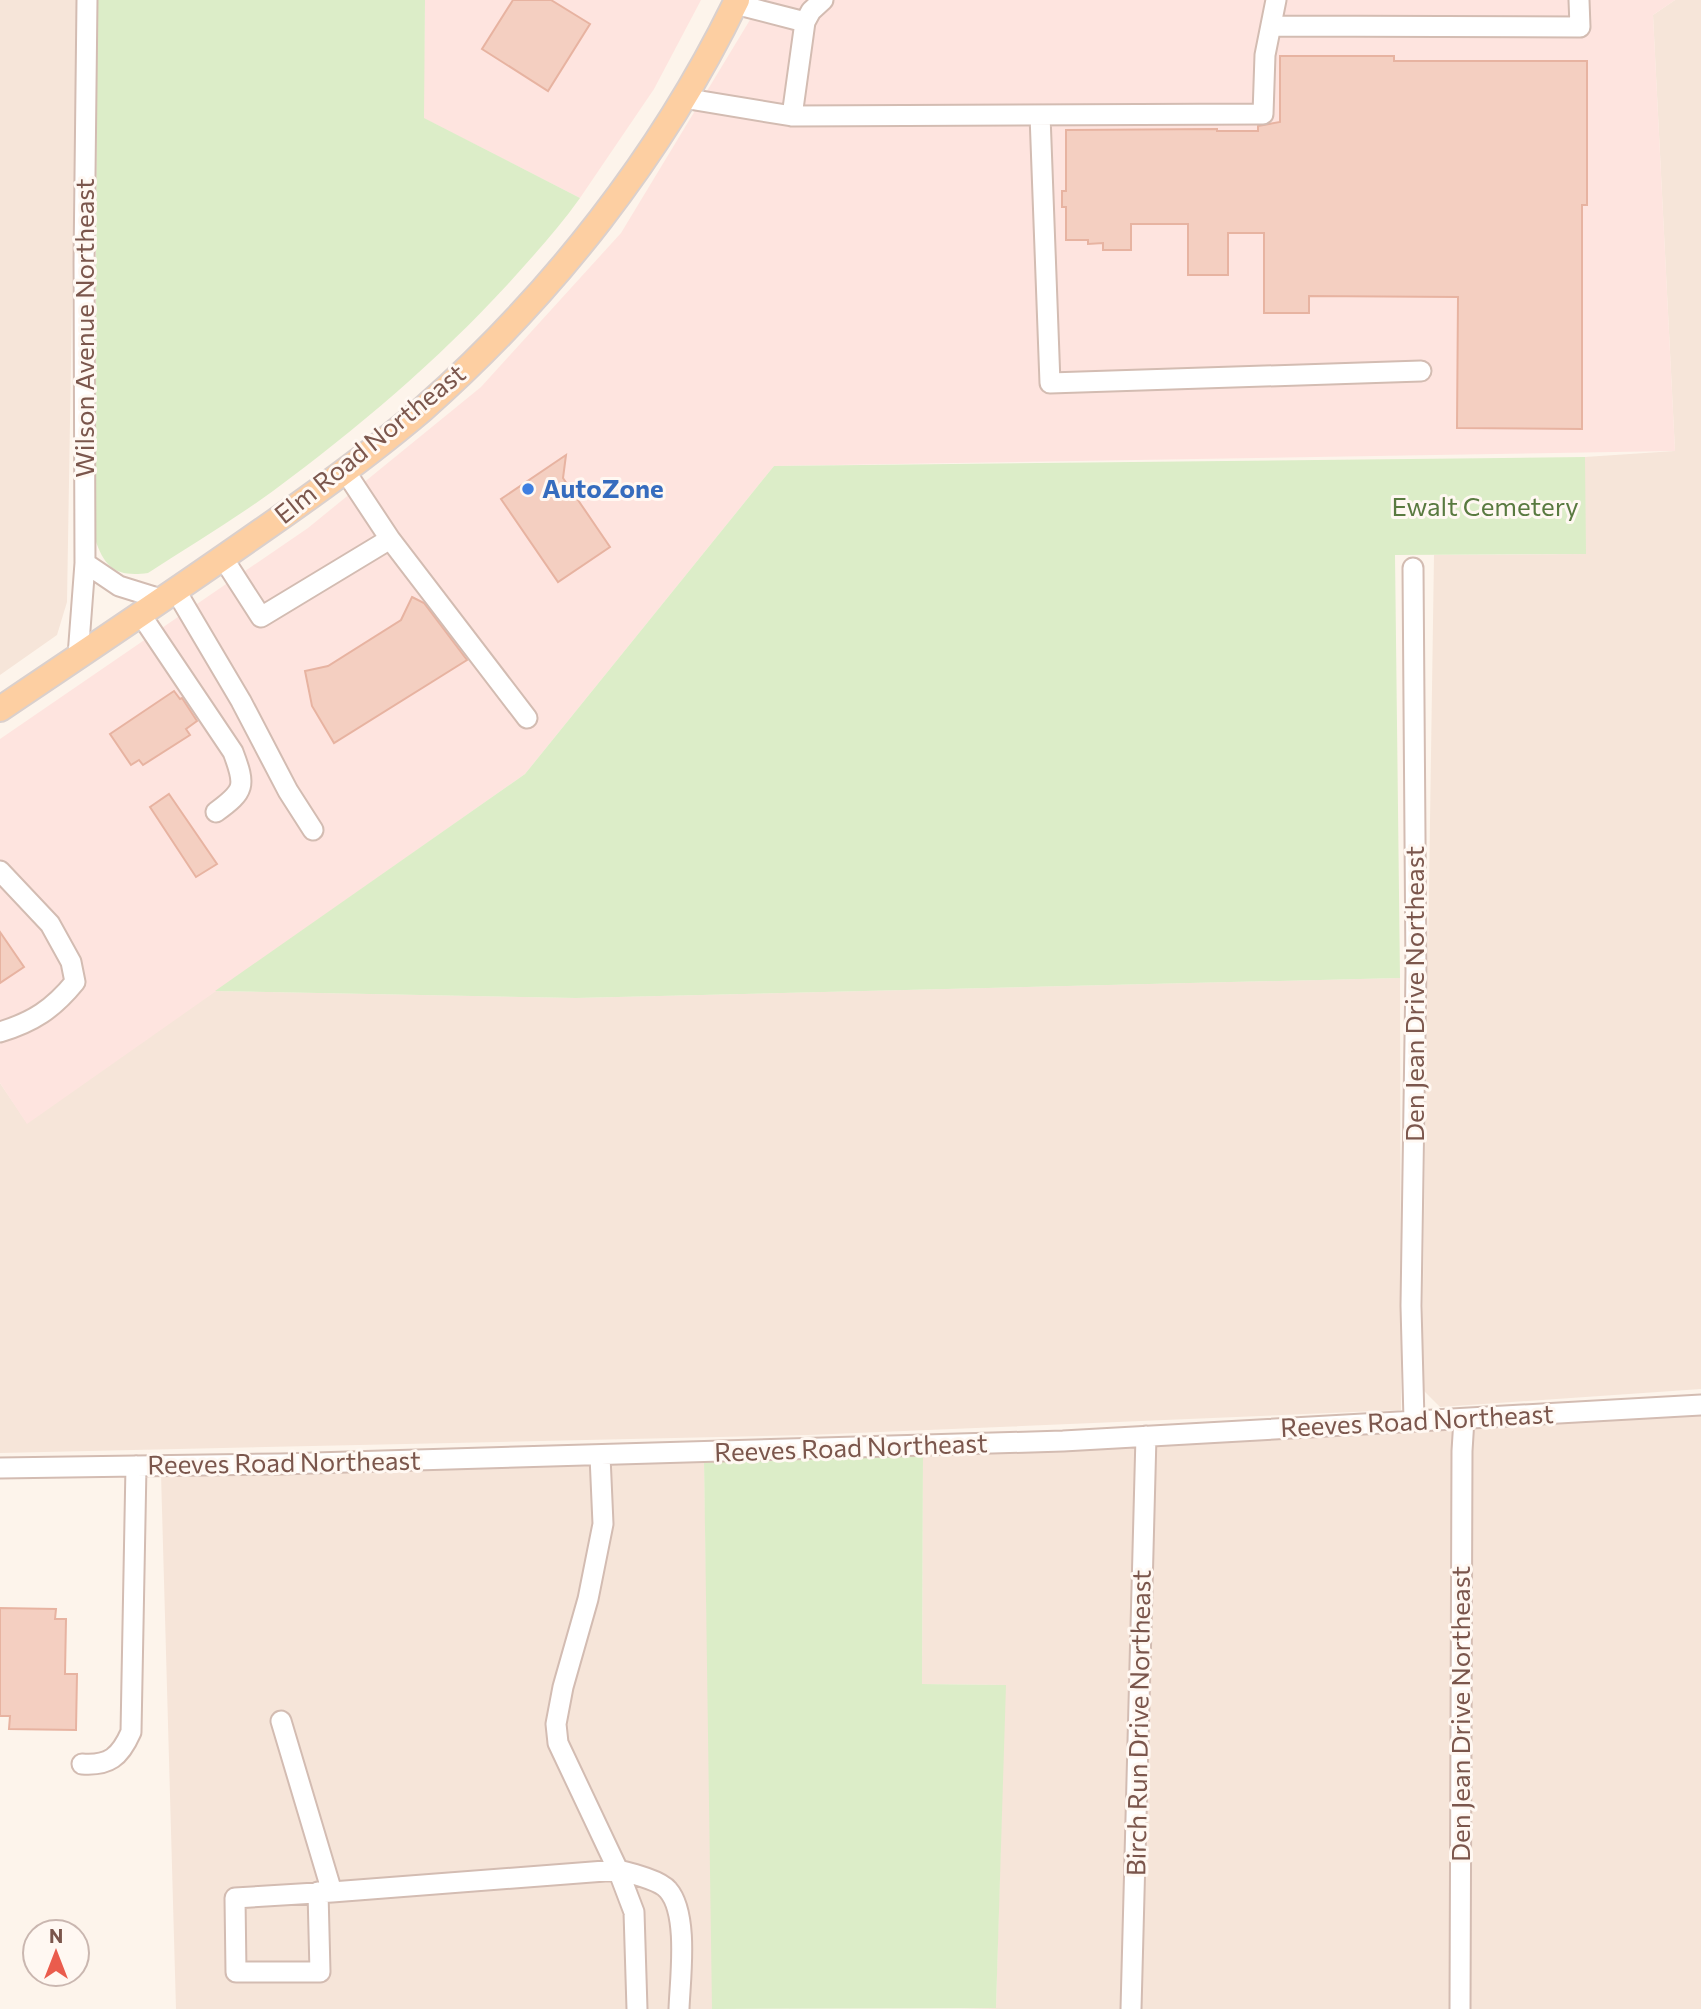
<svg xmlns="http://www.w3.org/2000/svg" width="1701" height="2009" viewBox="0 0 1701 2009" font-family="Commissioner,sans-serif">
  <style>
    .residential { fill: #f6e5d9 }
    .commercial { fill: #fee4df }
    .green { fill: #dcedc8 }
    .building { fill: #f4cfc1; stroke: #e7b3a1; stroke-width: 2 }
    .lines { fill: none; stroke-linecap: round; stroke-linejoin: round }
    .minor-casing { stroke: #d3bcb2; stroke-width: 23 }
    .major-casing { stroke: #dad0cd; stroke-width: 28 }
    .minor { stroke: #fff; stroke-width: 19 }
    .major { stroke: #fdcfa2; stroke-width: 24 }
    .shop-dot { fill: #3f7fe0; stroke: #fff8f2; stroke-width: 2.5 }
    .labels { text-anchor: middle; stroke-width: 6; stroke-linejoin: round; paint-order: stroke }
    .street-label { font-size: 26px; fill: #7b564c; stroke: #fff8f2 }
    .shop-label { font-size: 26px; font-weight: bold; fill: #366cbe; stroke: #fff8f2; text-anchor: start }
    .park-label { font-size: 26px; fill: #597a40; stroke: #fff8f2 }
  </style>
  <rect width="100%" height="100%" fill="#fdf4eb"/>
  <path class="residential" d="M0,0H77L67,602L57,635L0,675Z
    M1675,0H1701V1389L1440,1407L1424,1391L1422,1354L1434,555L1585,554V457L1675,451L1653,15Z
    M1400,978L1401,1410L808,1435L0,1453V1083L27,1123L215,991L576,998Z
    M1701,1413V2009H961L996,2008L1005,1685L922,1684L923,1454L1555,1423Z
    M704,1461L714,2009H176L161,1474Z"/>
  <path class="commercial" d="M425,0H701L654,89L580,198L423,118Z
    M762,0H1675L1653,15L1675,451L774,466L525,774L27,1124L0,1083V739L308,528L481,387L621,233Z"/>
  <path class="green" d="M97,0H425L424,118L580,198C558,229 533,256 508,284C437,361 357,429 273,491C233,520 190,546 148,573C117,577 105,569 95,539Z
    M1585,457L1586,554L1395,555L1400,978L576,998L215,991L525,774L774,466Z
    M923,1454L922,1684L1006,1685L996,2008L712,2009L704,1461Z"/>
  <path class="building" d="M513,0H551L590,24L548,91L482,49Z
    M1280,56H1394V61H1587V205H1582V429L1457,428L1458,297L1309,296V313H1264V233H1228V275H1188V224H1131V250H1103V243L1088,244V240H1066V207H1062V191H1066V130L1217,129V131H1258V126L1280,122Z
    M566,455L563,478L610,547L558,582L501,499Z
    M412,597L424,603L467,660L334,743L312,706L305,671L328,666L401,620Z
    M174,691L180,699L182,698L197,721L186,729L190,735L143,765L139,760L131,765L110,734Z
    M169,794L217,864L196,877L150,807Z
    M0,932L24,967L0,983Z
    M0,1608L56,1609L55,1619H66L65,1674H77L76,1730L9,1729L10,1716H0Z"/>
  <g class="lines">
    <defs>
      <path id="minor" d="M735,4L805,22
        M1271,26L1580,27L1579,0
        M683,98L792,116L1263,114L1265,55L1276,0
        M1040,115L1050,383L1421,371
        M792,116L805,22L811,11L823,0
        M345,471L390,539L527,718
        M223,558L261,617L390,539
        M85,563L119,586L164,600
        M1413,568L1416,971L1411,1306L1414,1420
        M176,591L241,701L288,791L313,830
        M141,615L233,752C246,786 245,791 216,812
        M78,656L85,563L84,263L87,0
        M0,871L50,924L71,962L75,982C53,1009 33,1022 0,1032
        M600,1456L603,1524L588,1599L563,1687L556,1724L558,1743L618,1870C630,1873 660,1880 668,1890C689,1914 680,1979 679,2009
        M0,1468L280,1464L1063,1441L1701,1405
        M281,1721L332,1892L618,1870L634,1912L637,2009
        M82,1764C109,1766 120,1757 131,1732L136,1466
        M318,1892L320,1972H236L235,1898L332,1892
        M1131,2009L1146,1436
        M1460,2009L1462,1451L1464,1419"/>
      <path id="major" d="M0,709C85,652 170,595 254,536C312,496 369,455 423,409C552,295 662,155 737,0"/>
    </defs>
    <use href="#minor" class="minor-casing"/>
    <use href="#major" class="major-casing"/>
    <use href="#minor" class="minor"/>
    <use href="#major" class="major"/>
  </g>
  <circle class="shop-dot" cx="528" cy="489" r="7"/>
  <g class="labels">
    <g class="street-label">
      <text transform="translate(85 328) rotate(-90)" y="9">Wilson Avenue Northeast</text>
      <text transform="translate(370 444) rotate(-39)" y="9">Elm Road Northeast</text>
      <text transform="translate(1415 994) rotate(-90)" y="9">Den Jean Drive Northeast</text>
      <text transform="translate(1417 1421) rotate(-3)" y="9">Reeves Road Northeast</text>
      <text transform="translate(851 1448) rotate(-2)" y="9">Reeves Road Northeast</text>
      <text transform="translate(284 1463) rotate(-1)" y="9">Reeves Road Northeast</text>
      <text transform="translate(1461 1714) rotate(-90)" y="9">Den Jean Drive Northeast</text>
      <text transform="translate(1139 1723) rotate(-89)" y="9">Birch Run Drive Northeast</text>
    </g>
    <g class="shop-label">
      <text x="542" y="498">AutoZone</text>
    </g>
    <g class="park-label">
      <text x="1485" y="516">Ewalt Cemetery</text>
    </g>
  </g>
  <g transform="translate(56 1953)"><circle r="33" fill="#fff8f2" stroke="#cab7b0" stroke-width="2"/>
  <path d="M0-5L12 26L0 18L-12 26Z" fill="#ea5c4d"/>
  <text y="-10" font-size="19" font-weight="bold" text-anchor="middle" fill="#7b564c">N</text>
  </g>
</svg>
